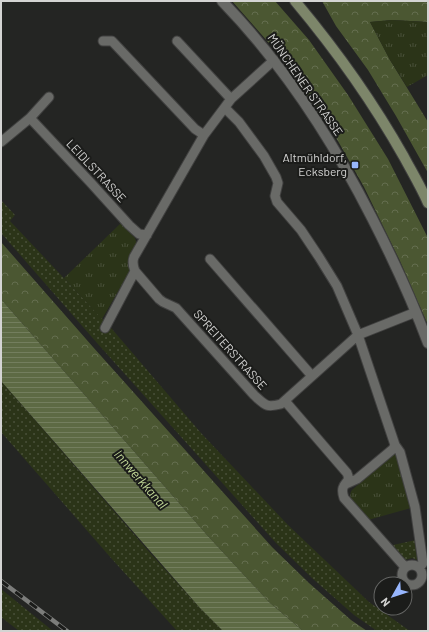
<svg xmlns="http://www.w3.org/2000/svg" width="429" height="632" viewBox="0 0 429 632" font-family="Barlow,sans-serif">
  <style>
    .grass { fill: url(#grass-dots) }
    .forest { fill: url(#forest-crowns) }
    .park { fill: url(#park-tufts) }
    .water { fill: url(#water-rules) }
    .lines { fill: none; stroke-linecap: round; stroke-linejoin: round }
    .minor-casing { stroke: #414140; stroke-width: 11 }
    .tertiary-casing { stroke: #414140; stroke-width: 12 }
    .secondary-casing { stroke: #414140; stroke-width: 12 }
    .minor { stroke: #696a67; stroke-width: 9 }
    .tertiary { stroke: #696a67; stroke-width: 10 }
    .secondary { stroke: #7d866a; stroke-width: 10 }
    .rail-casing { stroke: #7c7d7b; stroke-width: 4.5 }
    .rail { stroke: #1b1c1a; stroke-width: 3; stroke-dasharray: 9; stroke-linecap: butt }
    .poi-dot { fill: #97b6fd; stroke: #1b1c1a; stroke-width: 1.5 }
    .labels { text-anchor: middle; stroke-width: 4; stroke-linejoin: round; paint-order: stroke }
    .street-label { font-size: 12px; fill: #d4d4d3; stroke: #1b1c1a }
    .poi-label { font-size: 12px; fill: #d4d4d3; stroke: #1b1c1a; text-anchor: end }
    .water-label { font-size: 13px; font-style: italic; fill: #c3d998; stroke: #1b1c1a }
  </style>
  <defs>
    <pattern id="grass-dots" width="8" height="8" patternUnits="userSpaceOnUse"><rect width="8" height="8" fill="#2b3418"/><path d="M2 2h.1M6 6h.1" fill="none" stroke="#495039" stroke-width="1.8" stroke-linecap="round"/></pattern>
    <pattern id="forest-crowns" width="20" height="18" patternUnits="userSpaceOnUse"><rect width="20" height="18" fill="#4b5732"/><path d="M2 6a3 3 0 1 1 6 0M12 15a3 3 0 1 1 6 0" fill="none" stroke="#646e4f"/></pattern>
    <pattern id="park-tufts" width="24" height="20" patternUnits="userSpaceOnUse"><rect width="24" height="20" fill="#2b3418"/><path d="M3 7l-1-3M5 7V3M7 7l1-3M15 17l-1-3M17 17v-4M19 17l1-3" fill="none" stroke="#495039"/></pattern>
    <pattern id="water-rules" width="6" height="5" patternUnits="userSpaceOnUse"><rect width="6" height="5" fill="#5d6a44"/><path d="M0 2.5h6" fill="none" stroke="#737e5e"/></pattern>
  </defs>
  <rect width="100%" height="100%" fill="#242523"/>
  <path class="grass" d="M1,200L15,215L10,221L112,329L201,433L288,525L369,602L410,631H377L354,615L313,579L276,543L97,343L1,233Z
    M1,381L152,555L200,608L223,631H177L111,558L1,432Z
    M416,540L420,561L412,558L405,560L393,545Z
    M1,589L53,631H19L1,617Z"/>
  <path class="forest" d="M232,1H275L309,40L348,95L388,159L428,238V325L400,261L364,187L334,134L275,50Z
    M322,1H428V22L392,20L370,22L390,60L428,122V173L396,116L368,70L336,26Z
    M1,242L93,347L272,547L309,583L351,620L367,631H303L269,602L207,535L1,299Z"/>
  <path class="park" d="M392,20L428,22V75L407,87L390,60L370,22Z
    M121,223L135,238L137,245C131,254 126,259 130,271L102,319L64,278Z
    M395,453L398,457L411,508L368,520L351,500C350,495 350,493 352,490Z"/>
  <path class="water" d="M1,299L207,535L269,602L303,631H223L200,608L1,381Z"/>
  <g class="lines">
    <defs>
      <path id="minor" d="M103,41H112L195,129L204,135
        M177,41L231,99
        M225,108L239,122L264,156L276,177L278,183L275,196L277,202L301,230L319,257L337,286L358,335L395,445L393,449L357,479L346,484
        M30,118L91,183L129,225L139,234L147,235
        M1,142L30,118L49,97
        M210,259L312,376
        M135,271L159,299L163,302L176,308L254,395C265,405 266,408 281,404L358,335L416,312
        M105,328L135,271C133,266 132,262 134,257L204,135L231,99L274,60
        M285,401L347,473C351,482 345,481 343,488C342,491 343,495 344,498L405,567
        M395,445L400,452L415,507L423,563L420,567
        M402 575a10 10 0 1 1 20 0a10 10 0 1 1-20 0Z"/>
      <path id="tertiary" d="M222,1C284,65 332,139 372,218C393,259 412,300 428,343"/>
      <path id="secondary" d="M295,1C336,50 373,102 404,157C412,172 421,187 428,203"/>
    </defs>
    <use href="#minor" class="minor-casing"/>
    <use href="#tertiary" class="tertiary-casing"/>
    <use href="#secondary" class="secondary-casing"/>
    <use href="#minor" class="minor"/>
    <use href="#tertiary" class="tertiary"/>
    <use href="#secondary" class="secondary"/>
    <defs>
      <path id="rail" d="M1,581L67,631"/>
    </defs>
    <use href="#rail" class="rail-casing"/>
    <use href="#rail" class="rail"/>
  </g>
  <rect class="poi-dot" x="351" y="161" width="8" height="8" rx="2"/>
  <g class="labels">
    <g class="street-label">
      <text transform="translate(305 85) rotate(55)" y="4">MÜNCHENER STRASSE</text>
      <text transform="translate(96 171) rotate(47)" y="4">LEIDLSTRASSE</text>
      <text transform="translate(230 350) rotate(48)" y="4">SPREITERSTRASSE</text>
    </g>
    <g class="poi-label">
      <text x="347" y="162">Altmühldorf,<tspan x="347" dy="14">Ecksberg</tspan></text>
    </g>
    <g class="water-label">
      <text transform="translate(141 479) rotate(49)" y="5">Innwerkkanal</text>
    </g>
  </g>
  <rect width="429" height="632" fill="none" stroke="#d4d4d3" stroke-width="4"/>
  <g transform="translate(393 596) rotate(231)"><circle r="19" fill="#1b1c1a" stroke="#656664"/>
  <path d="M0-3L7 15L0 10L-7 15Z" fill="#97b6fd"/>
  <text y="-6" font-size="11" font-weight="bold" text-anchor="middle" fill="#d4d4d3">N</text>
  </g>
</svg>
